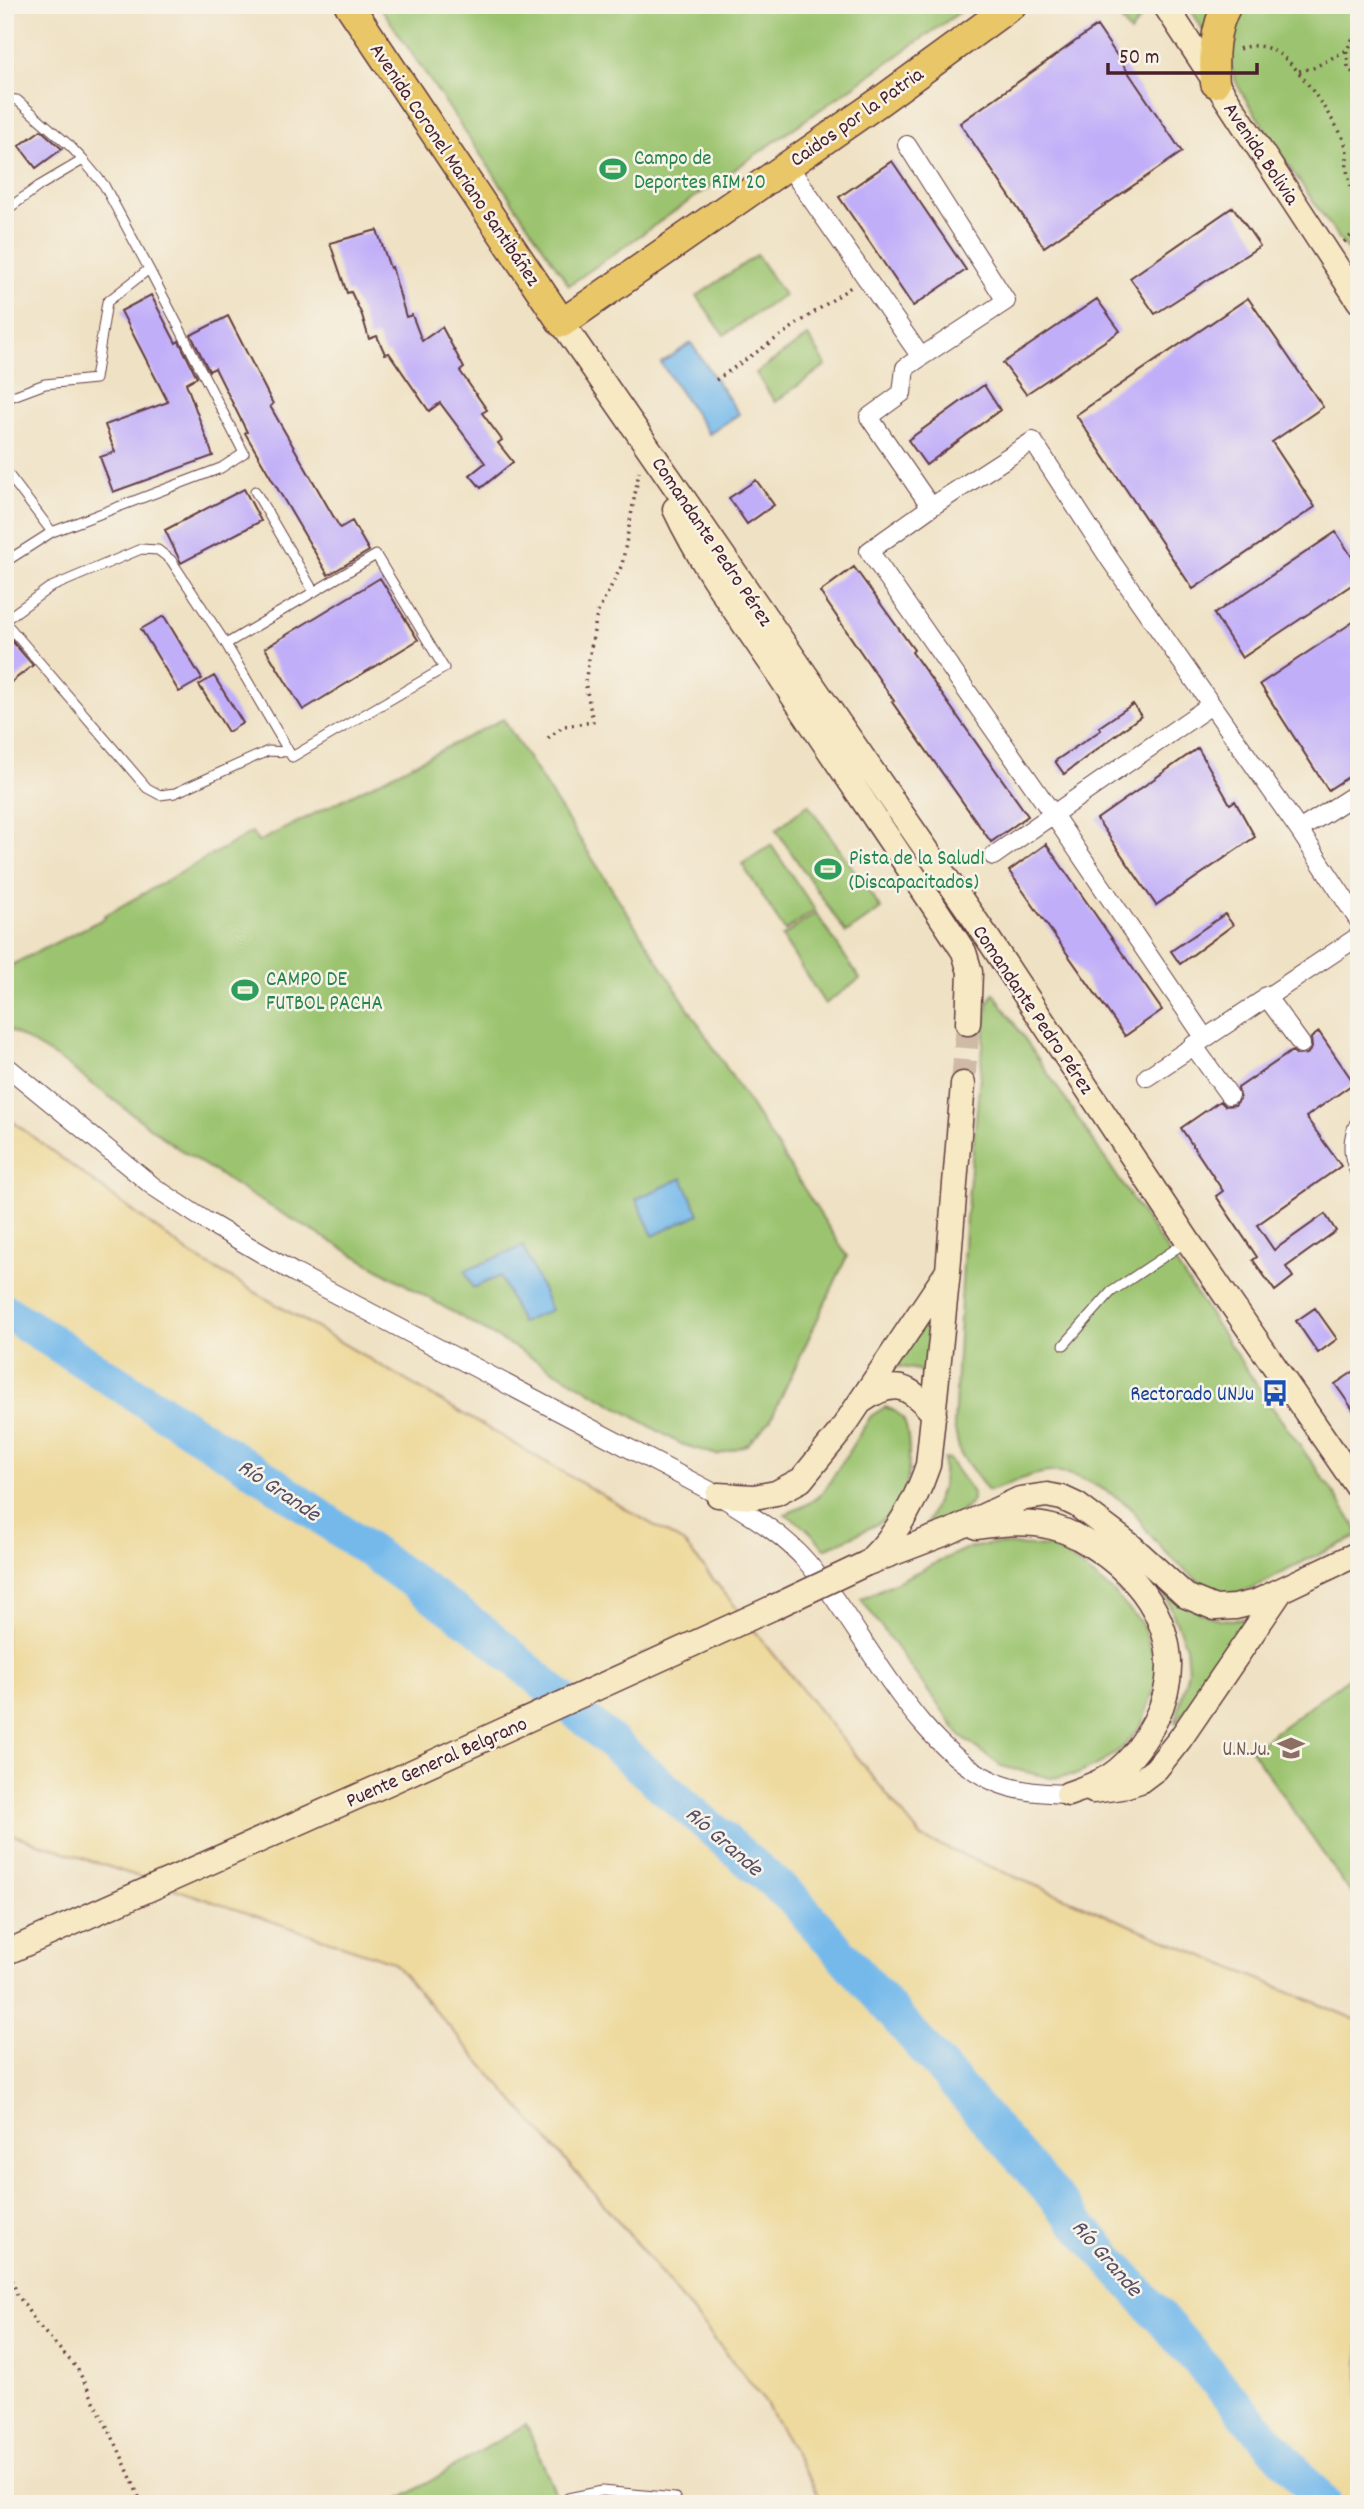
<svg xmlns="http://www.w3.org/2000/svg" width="1364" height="2509" viewBox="0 0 1364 2509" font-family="Dekko,sans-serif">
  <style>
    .green { fill: #9cc46f; stroke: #73724d; stroke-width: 2 }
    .sand { fill: #eeda9e; stroke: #9c7c64; stroke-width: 2 }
    .water { fill: #75b9eb; stroke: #606c8b; stroke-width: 2 }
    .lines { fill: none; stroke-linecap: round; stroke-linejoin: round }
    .river { stroke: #75b9eb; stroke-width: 35 }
    .building { fill: #c1aef9 }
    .secondary-tunnel { stroke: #cebaa5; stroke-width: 24; stroke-dasharray: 24 12; stroke-linecap: butt }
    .service-casing { stroke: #633c42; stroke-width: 11 }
    .minor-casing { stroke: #633c42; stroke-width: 20 }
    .secondary-casing { stroke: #633c42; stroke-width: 27 }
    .primary-casing { stroke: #633c42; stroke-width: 31 }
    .path { stroke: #633c42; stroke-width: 3.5; stroke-dasharray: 2 5; stroke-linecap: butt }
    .service { stroke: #fff; stroke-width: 9 }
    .minor { stroke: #fff; stroke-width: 18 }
    .secondary { stroke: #f6e9c3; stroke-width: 24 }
    .primary { stroke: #e9c769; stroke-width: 28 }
    .secondary-bridge-casing { stroke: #633c42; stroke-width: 27; stroke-linecap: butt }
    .secondary-bridge { stroke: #f6e9c3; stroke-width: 24 }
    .labels { text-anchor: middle; stroke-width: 5; stroke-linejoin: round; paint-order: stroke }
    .street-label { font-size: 21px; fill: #4a1f2b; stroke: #f7f3e8 }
    .leisure-label { font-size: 21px; fill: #27864d; stroke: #f7f3e8; text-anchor: start }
    .transit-label { font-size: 21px; fill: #164399; stroke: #f7f3e8; text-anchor: end }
    .education-label { font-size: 21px; fill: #785e54; stroke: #f7f3e8; text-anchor: end }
    .water-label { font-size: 23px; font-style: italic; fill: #574d65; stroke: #f7f3e8 }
  </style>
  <rect width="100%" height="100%" fill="#f7f3e8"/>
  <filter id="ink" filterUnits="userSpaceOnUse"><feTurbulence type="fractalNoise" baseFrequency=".0143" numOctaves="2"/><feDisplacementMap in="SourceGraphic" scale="14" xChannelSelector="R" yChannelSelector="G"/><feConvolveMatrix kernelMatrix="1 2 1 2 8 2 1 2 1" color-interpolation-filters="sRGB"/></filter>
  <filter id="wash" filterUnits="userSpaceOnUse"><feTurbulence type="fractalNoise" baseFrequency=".00686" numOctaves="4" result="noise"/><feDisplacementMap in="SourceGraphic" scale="28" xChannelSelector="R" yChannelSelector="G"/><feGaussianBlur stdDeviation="1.57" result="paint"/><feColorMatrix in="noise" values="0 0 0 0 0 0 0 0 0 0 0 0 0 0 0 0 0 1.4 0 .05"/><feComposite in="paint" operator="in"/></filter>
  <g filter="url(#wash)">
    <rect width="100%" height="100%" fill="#efe1c3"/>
    <path class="green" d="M379,5H970L569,285Z
      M1111,5H1145L1148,8L1130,33Z
      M1188,5H1221L1204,32Z
      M1243,5H1359V267C1326,220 1292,173 1262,124C1249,104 1231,81 1229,57C1227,40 1237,21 1243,5Z
      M757,255L784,295L724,335L697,296Z
      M808,336L826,365L775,402L756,373Z
      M503,719L847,1256L770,1421L747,1445L717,1455L681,1444L254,1197L176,1147L62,1061L5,1027V968L105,918L104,916L252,832L258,842Z
      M808,804L881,909L846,933L776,830Z
      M771,845L815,910L785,931L742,864Z
      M816,913L860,979L825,1004L782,937Z
      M994,993L1267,1400L1334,1493L1356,1528L1358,1536C1336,1547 1313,1556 1291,1568C1271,1578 1251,1594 1227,1594C1206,1593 1166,1554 1152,1537C1144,1528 1138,1516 1130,1507C1115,1494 1079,1475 1059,1472C1035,1470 1010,1485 988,1491L960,1453L954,1426L965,1229L984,1037L988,1003Z
      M931,1313V1341L927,1377L918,1370L896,1366Z
      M885,1407C893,1410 898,1412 903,1419C913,1436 910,1495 897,1510C885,1523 842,1541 824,1549C814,1533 801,1523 785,1514C800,1509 813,1503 824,1491L871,1416Z
      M944,1459H949L973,1493L971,1503L961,1512L924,1531L942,1487Z
      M992,1544L1050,1547L1072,1559L1112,1591L1142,1624L1159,1674L1142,1724L1124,1746L1103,1762L1078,1774L1051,1778L1001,1766L960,1735L861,1599L965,1549Z
      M1162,1587C1196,1610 1212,1628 1255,1616L1175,1724L1188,1671L1186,1646Z
      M1354,1674L1359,1682V1905L1251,1750Z
      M526,2424L560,2504H392Z"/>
    <path class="sand" d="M5,1116L190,1254L684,1543L922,1838L1359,2021V2504H824L762,2397L619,2222L393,1962L5,1832Z"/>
    <path class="water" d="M691,343L739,414L709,434L661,363Z
      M682,1178L699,1214L653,1236L636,1199Z
      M523,1246L551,1310L521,1323L500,1276L473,1288L465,1271Z"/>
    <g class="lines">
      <path class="river" d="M5,1311L269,1480L484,1632L794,1900L1324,2504"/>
    </g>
    <g id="blocks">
      <path class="building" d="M1097,26L1182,152L1044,247L960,123Z
        M41,130L62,149L36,168L19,146Z
        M892,161L966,270L913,306L839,197Z
        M1233,207L1260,246L1155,314L1130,278Z
        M377,230L390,268L392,267L406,317L412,315L422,341L442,327L464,368L460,371L487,410L482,413L502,440L498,443L513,462L481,488L470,475L485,463L440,403L429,411L389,353L385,354L377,336L369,339L362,315L351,292L347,293L330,243Z
        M151,295L176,343L179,341L197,377L186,383L213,456L113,492L100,457L115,452L105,425L168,402L121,311Z
        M1248,298L1323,407L1272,442L1315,507L1193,589L1076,415Z
        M1097,299L1120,331L1026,394L1003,363Z
        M228,316L273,404L270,406L340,528L352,521L369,551L328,575L245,433L247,432L215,368L209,371L191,335Z
        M984,385L1000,410L926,465L908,440Z
        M756,480L774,505L747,524L729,498Z
        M244,489L261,521L181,563L165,530Z
        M1336,532L1359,568V580L1242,658L1214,614Z
        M854,567L914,650L912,652L1028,816L991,842L892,702L894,701L820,592Z
        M380,578L418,640L303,710L265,648Z
        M164,616L202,679L179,692L141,629Z
        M1359,618V770L1328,790L1260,684Z
        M12,641L33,665L5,687V647Z
        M214,676L243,723L228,732L199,685Z
        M1133,704L1141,716L1064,774L1055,761L1101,730L1099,727Z
        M1198,748L1230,804L1235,801L1255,837L1156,905L1097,819Z
        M1046,844L1162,1010L1125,1036L1009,871Z
        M1225,914L1233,925L1180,964L1171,951Z
        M1319,1032L1354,1083L1306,1117L1341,1166L1257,1225L1274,1250L1325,1214L1336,1231L1286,1267L1293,1277L1275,1291L1253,1260L1257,1257L1216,1196L1223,1191L1181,1128L1220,1101L1225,1106L1235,1105L1240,1099L1238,1088L1292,1051L1297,1055L1307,1054L1312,1048L1311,1038Z
        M1315,1308L1337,1339L1318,1353L1296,1321Z
        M1359,1368V1418L1335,1384Z"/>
    </g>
  </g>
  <g filter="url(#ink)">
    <use href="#blocks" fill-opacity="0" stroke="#633c42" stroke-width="2"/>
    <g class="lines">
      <path class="secondary-tunnel" d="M963,1084L968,1023"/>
      <defs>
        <path id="service" d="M5,99L17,100L70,146L83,160L39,186L5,211
          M5,399L45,384L95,379L107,302L149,269L104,185L83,160
          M5,470L52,532
          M255,491L314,592
          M5,562L52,532L221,468L244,453L149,269
          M5,620L49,588L141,549L158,550L171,560L226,644L292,757L444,668L376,555L226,644
          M5,622L147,788L160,795L175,793L268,751L289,752
          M1064,1345L1111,1292L1186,1242
          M568,2498L602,2491L675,2498L677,2504"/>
        <path id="minor" d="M907,145L1006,301L921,357
          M787,164L921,357L905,368L902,393L869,417L931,507
          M1359,792L1299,830L1359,921
          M993,856L1211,705
          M1266,996L1301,1044
          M1204,1037L1052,813L869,551L931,507L1033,441L1111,561L1299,830
          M1193,1045L1229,1095
          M5,1065L154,1187L206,1221L295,1273L718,1495C750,1515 782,1533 807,1562C864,1629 912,1745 995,1782C1018,1792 1043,1793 1068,1794
          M1147,1077L1359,936
          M1359,1124C1351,1140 1352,1155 1359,1171"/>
        <path id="secondary" d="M1165,5L1359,301
          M562,323L987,937L1188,1241L1359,1489
          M675,509C702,567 742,620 777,672C839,766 903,858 964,952L970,972L968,1023
          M862,1401C895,1378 909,1385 934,1414
          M718,1495L754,1497L776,1493L801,1480L840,1432L946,1274
          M977,1527C1001,1523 1028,1521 1052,1527C1073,1532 1091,1545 1108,1557C1161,1598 1187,1658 1155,1721C1143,1744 1126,1768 1103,1780C1092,1786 1079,1790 1068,1794
          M872,1558C899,1531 916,1501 928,1465L948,1271L963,1084
          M865,1564L949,1532L1020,1499L1047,1495L1062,1498L1077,1505L1130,1545L1186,1596L1215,1608L1235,1607L1256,1602L1359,1553
          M1093,1791L1121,1787L1140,1781L1156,1769L1180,1739L1281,1591
          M5,1953L388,1783L772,1608"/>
        <path id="primary" d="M349,5L562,323L879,102L1012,5
          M1215,83C1213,56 1214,29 1227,5"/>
      </defs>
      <use href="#service" class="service-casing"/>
      <use href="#minor" class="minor-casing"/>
      <use href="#secondary" class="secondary-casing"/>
      <use href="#primary" class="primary-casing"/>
      <path class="path" d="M1348,5L1359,17
        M1239,49C1279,33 1306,82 1325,109C1332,120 1343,134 1346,147C1348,154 1346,162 1347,169C1348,181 1354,193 1356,206C1357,215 1355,224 1354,233
        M1347,51L1348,67L1359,80
        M1299,71L1313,68L1347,50L1359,25
        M1344,242L1354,233H1359
        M716,380L851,287
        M548,738L564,726L593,722L585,682L597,614L622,565L639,472
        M5,2260L17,2294L37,2324L77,2368L118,2448L142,2504"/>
      <use href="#service" class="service"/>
      <use href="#minor" class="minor"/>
      <use href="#secondary" class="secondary"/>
      <use href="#primary" class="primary"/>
      <defs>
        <path id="secondary-bridge" d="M772,1608L865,1564"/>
      </defs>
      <use href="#secondary-bridge" class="secondary-bridge-casing"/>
      <use href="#secondary-bridge" class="secondary-bridge"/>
    </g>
  </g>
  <defs>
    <symbol id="stadium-bare" viewBox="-9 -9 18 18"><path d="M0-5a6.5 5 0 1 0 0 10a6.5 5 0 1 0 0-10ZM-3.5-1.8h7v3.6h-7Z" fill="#2e9e5b" stroke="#f7f3e8" stroke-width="2.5" paint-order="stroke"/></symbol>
    <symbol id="bus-bare" viewBox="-9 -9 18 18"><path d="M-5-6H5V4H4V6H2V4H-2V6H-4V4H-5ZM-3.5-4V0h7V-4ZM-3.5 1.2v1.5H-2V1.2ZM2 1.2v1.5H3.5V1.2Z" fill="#1a4fb4" stroke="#f7f3e8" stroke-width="2.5" paint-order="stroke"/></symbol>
    <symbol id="university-bare" viewBox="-9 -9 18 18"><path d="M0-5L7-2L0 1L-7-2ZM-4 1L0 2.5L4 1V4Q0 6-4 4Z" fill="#8d6e63" stroke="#f7f3e8" stroke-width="2.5" paint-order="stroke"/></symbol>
  </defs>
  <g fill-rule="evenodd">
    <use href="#stadium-bare" x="594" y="150" width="38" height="38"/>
    <use href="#stadium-bare" x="809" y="850" width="38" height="38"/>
    <use href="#stadium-bare" x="226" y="971" width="38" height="38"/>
    <use href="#bus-bare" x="1256" y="1374" width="38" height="38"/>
    <use href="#university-bare" x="1272" y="1729" width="38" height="38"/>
  </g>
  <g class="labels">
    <g class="street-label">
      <text transform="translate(856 116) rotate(-35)" y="7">Caidos por la Patria</text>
      <text transform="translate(1262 153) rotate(56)" y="7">Avenida Bolivia</text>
      <text transform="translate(456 164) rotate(56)" y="7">Avenida Coronel Mariano Santibáñez</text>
      <text transform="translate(713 541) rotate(56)" y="7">Comandante Pedro Pérez</text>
      <text transform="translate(1034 1009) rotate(56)" y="7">Comandante Pedro Pérez</text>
      <text transform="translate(436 1761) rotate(-24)" y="7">Puente General Belgrano</text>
    </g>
    <g class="leisure-label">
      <text x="634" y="164">Campo de<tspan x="634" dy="24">Deportes RIM 20</tspan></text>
      <text x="849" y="864">Pista de la Salud1<tspan x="849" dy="24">(Discapacitados)</tspan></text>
      <text x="266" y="985">CAMPO DE<tspan x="266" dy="24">FUTBOL PACHA</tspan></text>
    </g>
    <g class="transit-label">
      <text x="1254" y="1400">Rectorado UNJu</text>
    </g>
    <g class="education-label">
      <text x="1270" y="1755">U.N.Ju.</text>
    </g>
    <g class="water-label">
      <text transform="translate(280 1489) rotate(34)" y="8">Río Grande</text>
      <text transform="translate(725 1840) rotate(41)" y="8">Río Grande</text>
      <text transform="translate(1108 2257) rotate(49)" y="8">Río Grande</text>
    </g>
  </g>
  <rect width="1364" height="2509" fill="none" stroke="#f7f3e8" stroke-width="28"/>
  <path d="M1108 63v10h149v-10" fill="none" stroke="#4a1f2b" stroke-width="3.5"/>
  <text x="1119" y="63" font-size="21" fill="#4a1f2b" stroke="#f7f3e8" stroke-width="5" paint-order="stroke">50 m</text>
</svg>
